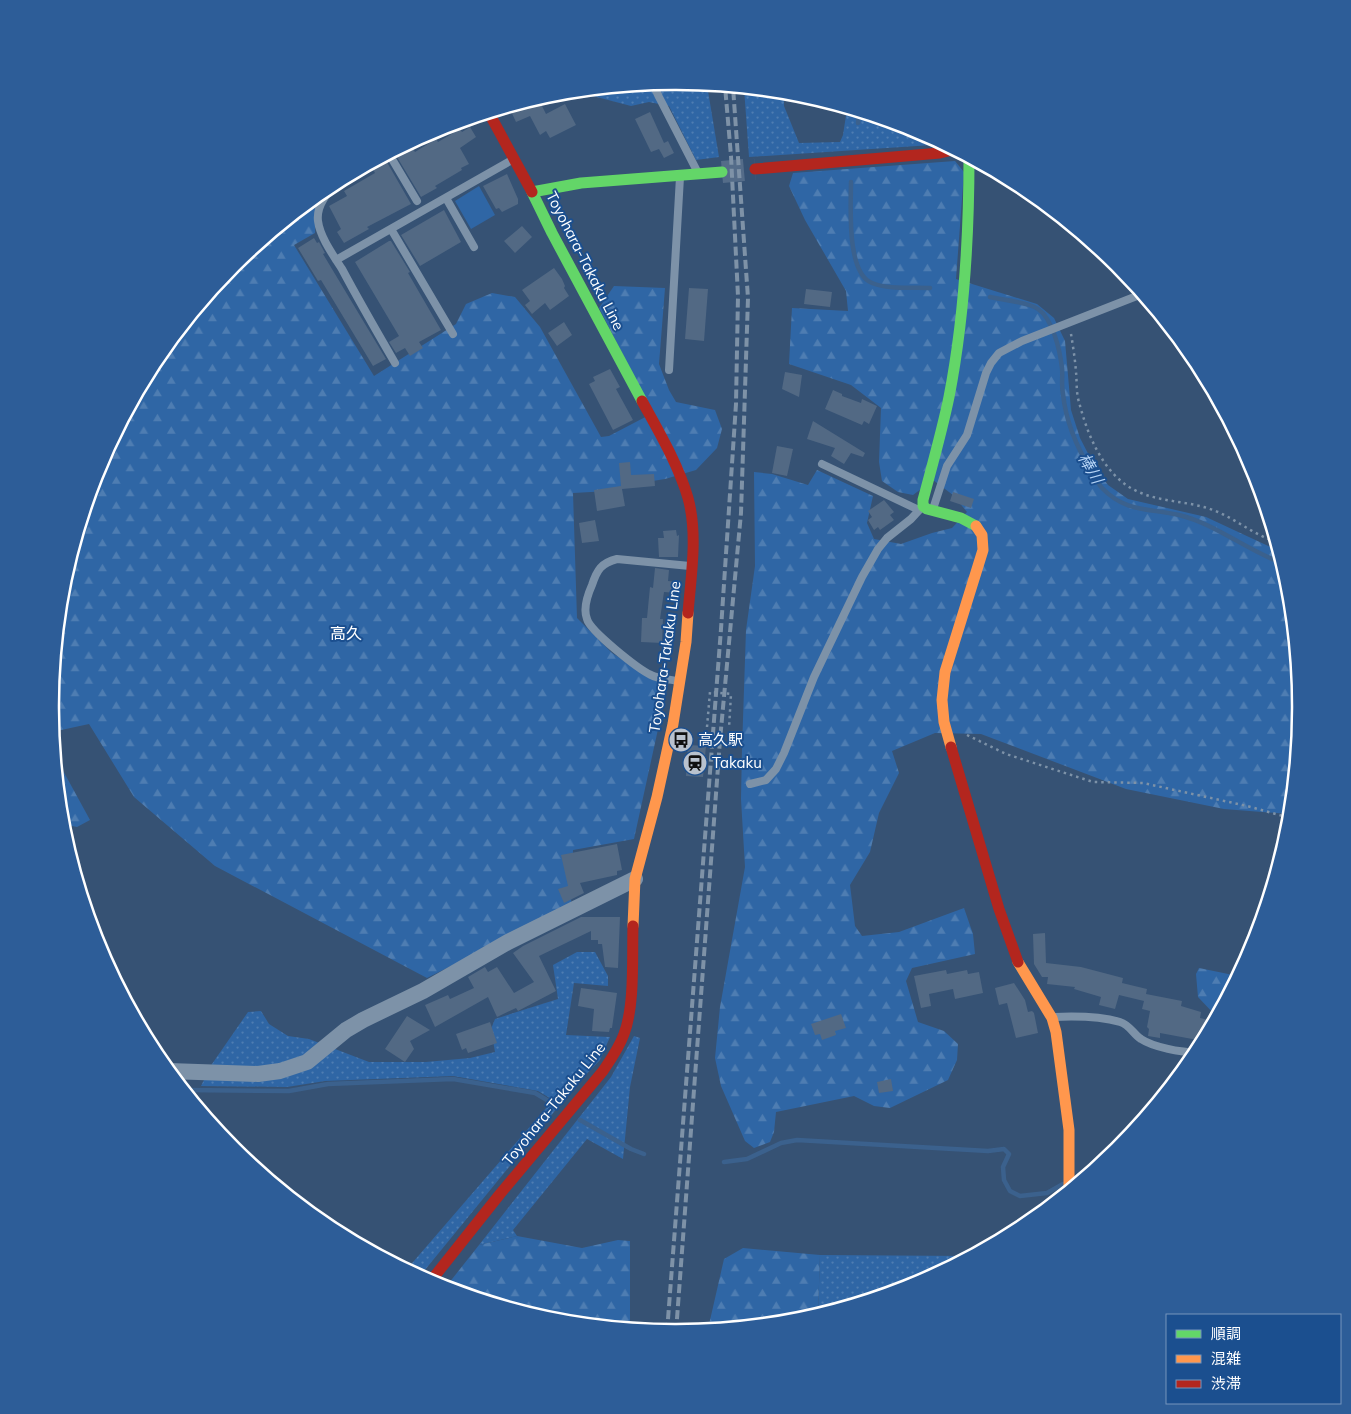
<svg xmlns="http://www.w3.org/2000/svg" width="1351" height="1414" viewBox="0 0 1351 1414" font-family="Mulish,'Noto Sans JP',sans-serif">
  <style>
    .grass { fill: url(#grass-dots) }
    .forest { fill: url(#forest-firs) }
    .green { fill: #2f66a5 }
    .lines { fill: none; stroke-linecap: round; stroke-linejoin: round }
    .stream { stroke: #3b618d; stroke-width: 4.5 }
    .building { fill: #526984 }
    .secondary-tunnel { stroke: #546c89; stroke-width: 22; stroke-dasharray: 22 11; stroke-linecap: butt }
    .path { stroke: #7d92a8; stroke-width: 2.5; stroke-dasharray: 2.5 4; stroke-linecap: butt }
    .lane { stroke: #7d92a8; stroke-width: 8 }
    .street { stroke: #7d92a8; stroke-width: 16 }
    .fast { stroke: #63d668; stroke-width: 11 }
    .slow { stroke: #ff974d; stroke-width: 11 }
    .jam { stroke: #b3261e; stroke-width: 11 }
    .rail { stroke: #7e92a7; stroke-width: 4; stroke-dasharray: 9 4; stroke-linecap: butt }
    .labels { text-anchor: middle; stroke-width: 4; stroke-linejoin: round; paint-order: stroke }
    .street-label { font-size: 15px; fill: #fff; stroke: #1b4f8f }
    .poi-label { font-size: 15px; fill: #fff; stroke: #1b4f8f; text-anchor: start }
    .water-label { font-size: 16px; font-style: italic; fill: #b5d3f5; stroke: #1b4f8f }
    .neighbourhood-label { font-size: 16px; fill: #fff; stroke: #1b4f8f }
    .rim { fill: none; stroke: #fff; stroke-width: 2.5 }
  </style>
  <defs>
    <pattern id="grass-dots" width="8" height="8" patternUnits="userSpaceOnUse" patternTransform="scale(1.25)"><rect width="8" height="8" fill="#2f66a5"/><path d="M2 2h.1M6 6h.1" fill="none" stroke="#4e7db2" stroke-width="1.8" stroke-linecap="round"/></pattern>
    <pattern id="forest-firs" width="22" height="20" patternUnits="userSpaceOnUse" patternTransform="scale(1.25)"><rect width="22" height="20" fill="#2f66a5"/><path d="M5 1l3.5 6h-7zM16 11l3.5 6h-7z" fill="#4e7db2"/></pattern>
  </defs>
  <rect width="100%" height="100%" fill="#365274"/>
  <path class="grass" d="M676,82L707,85L719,157L696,160L669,106L649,102L631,106L574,91Z
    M744,88L784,92V106L799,143L840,142L843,135L847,109L915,129L940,142L932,145L749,157Z
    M577,952H595L608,976V986L574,983L566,1035L610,1037L600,1060L576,1085L420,1276L407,1269L553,1100L538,1091L453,1076L325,1081L287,1087L201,1086L212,1064L248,1012L261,1011L269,1024L288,1036L309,1039L369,1062H426L470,1058L495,1052L491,1029L495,1019L558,999L553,965Z
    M634,1036L640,1038L630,1087L623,1159L587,1139L513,1230L517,1236L479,1245L611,1077Z
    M820,1255L969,1256L915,1285L818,1314Z"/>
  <path class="forest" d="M955,161L964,172L956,279L1037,304L1054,318L1065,341L1071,410L1080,438L1096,469L1108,485L1128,499L1206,517L1279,551L1289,585L1301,707L1290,814L1224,809L1126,789L981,734L935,733L892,751L899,773L879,813L870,852L850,885L855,926L862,936L899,932L964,908L973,934L975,954L912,968L906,981L918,1022L944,1031L958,1044L957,1060L948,1080L890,1108L874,1106L854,1096L776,1112L774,1132L770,1142L754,1148L745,1141L721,1086L715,1058L720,1007L745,867L741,799L742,749L746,630L755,566L754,472L772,474L808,485L817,470L873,496L867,523L874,539L901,544L932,533L952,528L967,512L953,495L933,480L913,495L898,492L882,481L879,462L881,408L851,385L789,364L792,308L848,311L846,291L805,220L789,186L793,173Z
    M325,190L316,206L315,233L294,245L374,376L456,324L466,304L492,293L515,297L540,327L601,437L609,436L653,413L599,308L614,286L665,288L659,364L669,390L676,402L715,410L722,429L717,448L696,470L665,479L627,485L609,491L573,493L577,618L612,653L667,688L634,839L573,850L571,906L427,978L215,866L134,797L89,724L52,732L50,707L62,585L98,467L156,359L233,265Z
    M55,756L90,820L77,827L62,824Z
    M1199,968L1238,976L1216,1016L1198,997L1196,974Z
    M517,1236L582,1248L618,1240L630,1241V1328L553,1320L445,1288L479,1245Z
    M743,1248L820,1255L818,1314L797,1321L708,1329L724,1259Z"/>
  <path class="green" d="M479,186L495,215L471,229L455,201Z"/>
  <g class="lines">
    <path class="stream" d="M858,123L859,112
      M851,182C851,205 846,273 872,283C889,290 912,287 930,288
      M990,297C1003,300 1028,302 1038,309C1053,319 1060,351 1062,368C1063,376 1061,385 1063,394C1066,423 1077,448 1092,472C1095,477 1098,484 1102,488C1126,513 1149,508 1179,515C1216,524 1246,550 1282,563
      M185,1090L289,1091L328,1084L453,1079L535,1093L557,1106
      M580,1120L631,1149L644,1154
      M724,1162L747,1159L781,1143L797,1140L988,1151L1004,1149L1009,1154L1003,1167L1004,1180L1010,1191L1020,1196L1047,1193L1063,1184"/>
  </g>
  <path class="building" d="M538,98L546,114L565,104L576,125L550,138L546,131L540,135L530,116L516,122L509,107Z
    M650,112L664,143L668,141L674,153L664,158L659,149L651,152L635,119Z
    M470,127L476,137L460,148L469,164L461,168L462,170L435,186L437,188L421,197L394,152L407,145L411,151L413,149L415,152L436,139L438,142L460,129L462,132Z
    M384,157L411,204L367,227L369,229L344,243L337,232L341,229L329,206L347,196L344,191L375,173L370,164Z
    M507,174L518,199V204L502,212L499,208L496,209L483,186Z
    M444,210L461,242L420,266L401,235Z
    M522,226L532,237L515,253L504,241Z
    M314,238L317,243L319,242L325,253L323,254L386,359L373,366L321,280L318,281L298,248Z
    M389,241H391L410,272L408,273L441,330L419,342L423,348L410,356L405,348L396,353L389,342L399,336L355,262Z
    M554,268L562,279L565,286L564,288L569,296L550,310L545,303L532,314L525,305L530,301L522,290Z
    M689,288L708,289L704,341L685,339Z
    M806,289L832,292L830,307L804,304Z
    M564,322L572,335L557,346L548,333Z
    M610,369L620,387L616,389L633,420L613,430L589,384L595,381L593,377Z
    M785,372L802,375L799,397L782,389Z
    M833,390L842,394V396L861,403L862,399L877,406L869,424L864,421L862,425L825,409Z
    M813,421L865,453L863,457L851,453L844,464L831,456L835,448L807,439Z
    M777,446L793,449L787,476L772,473Z
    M630,462L631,475L654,474L655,486L622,489L625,506L597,511L594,490L621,486L619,463Z
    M953,492L974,499L971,508L950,501Z
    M884,500L894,512L890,515L894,520L880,530L878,527L874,530L868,520L872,517L868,511Z
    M595,520L599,541L582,543L579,523Z
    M676,530L677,536L679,535L678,557H659L658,538H664L663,531Z
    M655,568L669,570L668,581L678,582L677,593L664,592L660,619H663L662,643L641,642L642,618H647L650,587L653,588Z
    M688,745L706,746L703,777L686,776Z
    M617,844L622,870L617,871V875L580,883L584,893L564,903L558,889L568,886L561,855Z
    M581,917H620L618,968L605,967L602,944H598V940H591V931L539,956L556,991L518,1011L516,1008L497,1017L488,997L435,1027L425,1005L448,995L450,999L474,988L468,977L485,967L488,972L497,967L514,993L534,982L513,953L523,946Z
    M1045,933L1046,963L1081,967L1123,978L1122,983L1147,989L1146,994L1182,1001L1181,1006L1201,1012L1200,1018L1214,1021L1203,1041L1160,1033V1038L1148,1036L1149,1029L1147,1027L1150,1011L1142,1009L1144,1001L1119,995L1115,1009L1099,1005L1101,997L1074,989L1075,987L1047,984L1048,977H1042L1034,964L1033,934Z
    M946,970L947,974L967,970L968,974L979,972L983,993L955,999L953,989L929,994L931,1006L921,1008L914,976Z
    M1014,983L1025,1000L1028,1012L1032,1011L1034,1013L1038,1033L1016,1038L1007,1003L999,1005L995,988Z
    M581,988L617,993L612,1028H610L609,1032L592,1031L594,1009L578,1006Z
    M841,1014L846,1028L835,1031L836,1035L822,1040L820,1034L815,1035L811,1024Z
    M407,1016L430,1030L410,1041L414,1049L405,1062L385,1049Z
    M490,1022L497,1043L468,1053L466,1048L462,1050L456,1034Z
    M891,1079L893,1091L879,1093L877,1082Z"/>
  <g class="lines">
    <path class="secondary-tunnel" d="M722,172L755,169"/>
    <path class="path" d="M1071,334C1073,346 1075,359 1076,372C1077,381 1076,393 1079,402C1088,437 1105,479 1141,493C1166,503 1193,501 1218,512C1238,521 1255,535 1276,542
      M707,727L710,692L731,694L729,728
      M967,735L1006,754L1093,782L1143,783L1247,806L1290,818"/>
    <path class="lane" d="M653,84L659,97L697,171
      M389,154L417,201
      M338,181C328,192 316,205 318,221C320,237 333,255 342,269C359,301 377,332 395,363
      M446,198L474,247
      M391,229L453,334
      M336,260L512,160
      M669,370L680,177
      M822,464L919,510
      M933,509L947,466L967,435L986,373L991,363L999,353L1022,341L1142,294
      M677,681C669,679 658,679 651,675C638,669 590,631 587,619C583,609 588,594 592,585C597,570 601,563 617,559L690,566
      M750,784L766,780L776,769L784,753L814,677L862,577L878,549L887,538L911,519L922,507
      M1054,1017C1076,1016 1099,1016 1120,1022C1130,1025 1133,1034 1141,1039C1153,1047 1182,1053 1197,1052"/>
    <path class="street" d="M169,1071L258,1074L280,1071L307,1062L346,1030L363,1020L423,991L508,942L635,879"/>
    <path class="fast" d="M969,158C969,236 964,320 949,397C942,431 932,466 923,500V506L927,509L961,518L976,526
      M642,401L552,233L532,192L581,183L722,172"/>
    <path class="slow" d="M951,747L944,722L942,700L945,672L983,550L982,535L976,526
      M633,926L635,879L657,797L673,724L686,642L688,613
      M1018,962L1052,1018L1056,1032L1069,1130V1190"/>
    <path class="jam" d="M489,113L532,192
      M755,169L940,153L953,150
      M642,401C659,432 678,464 688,498C698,534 691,576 688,613
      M951,747L999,909L1018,962
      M430,1282L500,1194L603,1071C611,1059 619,1048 624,1034C635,1005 632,957 633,926"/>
    <path class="rail" d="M667,1332L721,629L736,404L738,296L731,156L725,86
      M676,1332L720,740L741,513L748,298L733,87"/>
  </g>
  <defs>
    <symbol id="bus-disc" viewBox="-11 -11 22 22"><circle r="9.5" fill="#b9c2ce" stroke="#1b4f8f"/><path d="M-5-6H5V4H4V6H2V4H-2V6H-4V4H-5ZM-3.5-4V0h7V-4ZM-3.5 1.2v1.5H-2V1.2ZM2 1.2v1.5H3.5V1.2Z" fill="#111"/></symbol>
    <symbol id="station-disc" viewBox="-11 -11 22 22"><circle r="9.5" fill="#b9c2ce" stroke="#1b4f8f"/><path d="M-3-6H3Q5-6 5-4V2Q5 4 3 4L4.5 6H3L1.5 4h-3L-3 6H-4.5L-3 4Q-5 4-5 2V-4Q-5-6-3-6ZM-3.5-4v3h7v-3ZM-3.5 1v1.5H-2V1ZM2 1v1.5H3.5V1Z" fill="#111"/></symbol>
  </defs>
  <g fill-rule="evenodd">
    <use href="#bus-disc" x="667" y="726" width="28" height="28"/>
    <use href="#station-disc" x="681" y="749" width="28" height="28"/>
  </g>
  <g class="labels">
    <g class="street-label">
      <text transform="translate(585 261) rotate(63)" y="5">Toyohara-Takaku Line</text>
      <text transform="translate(665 657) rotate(-82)" y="5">Toyohara-Takaku Line</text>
      <text transform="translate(554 1104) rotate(-51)" y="5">Toyohara-Takaku Line</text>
    </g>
    <g class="poi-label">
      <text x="698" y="745">高久駅</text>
      <text x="712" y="768">Takaku</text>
    </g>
    <g class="water-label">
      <text transform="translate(1091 468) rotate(60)" y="6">棒川</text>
    </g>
    <g class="neighbourhood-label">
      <text x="346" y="639">高久</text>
    </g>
  </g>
  <path d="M0 0H1351V1414H0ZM675 90H676A616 616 0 0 1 1292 706V708A616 616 0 0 1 676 1324H675A616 616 0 0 1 59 708V706A616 616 0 0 1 675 90Z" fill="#2d5d98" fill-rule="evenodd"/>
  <path class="rim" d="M675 90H676A616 616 0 0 1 1292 706V708A616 616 0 0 1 676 1324H675A616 616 0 0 1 59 708V706A616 616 0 0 1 675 90Z"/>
  <rect x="1166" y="1314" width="175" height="90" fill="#1b4f8f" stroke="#7695bc"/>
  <rect x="1176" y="1330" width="25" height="8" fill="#63d668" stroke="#7695bc"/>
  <text x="1211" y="1339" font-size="15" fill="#ffffff">順調</text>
  <rect x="1176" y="1355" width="25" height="8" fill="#ff974d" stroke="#7695bc"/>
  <text x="1211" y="1364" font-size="15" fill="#ffffff">混雑</text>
  <rect x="1176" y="1380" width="25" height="8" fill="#b3261e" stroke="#7695bc"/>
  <text x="1211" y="1389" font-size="15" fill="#ffffff">渋滞</text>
</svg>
